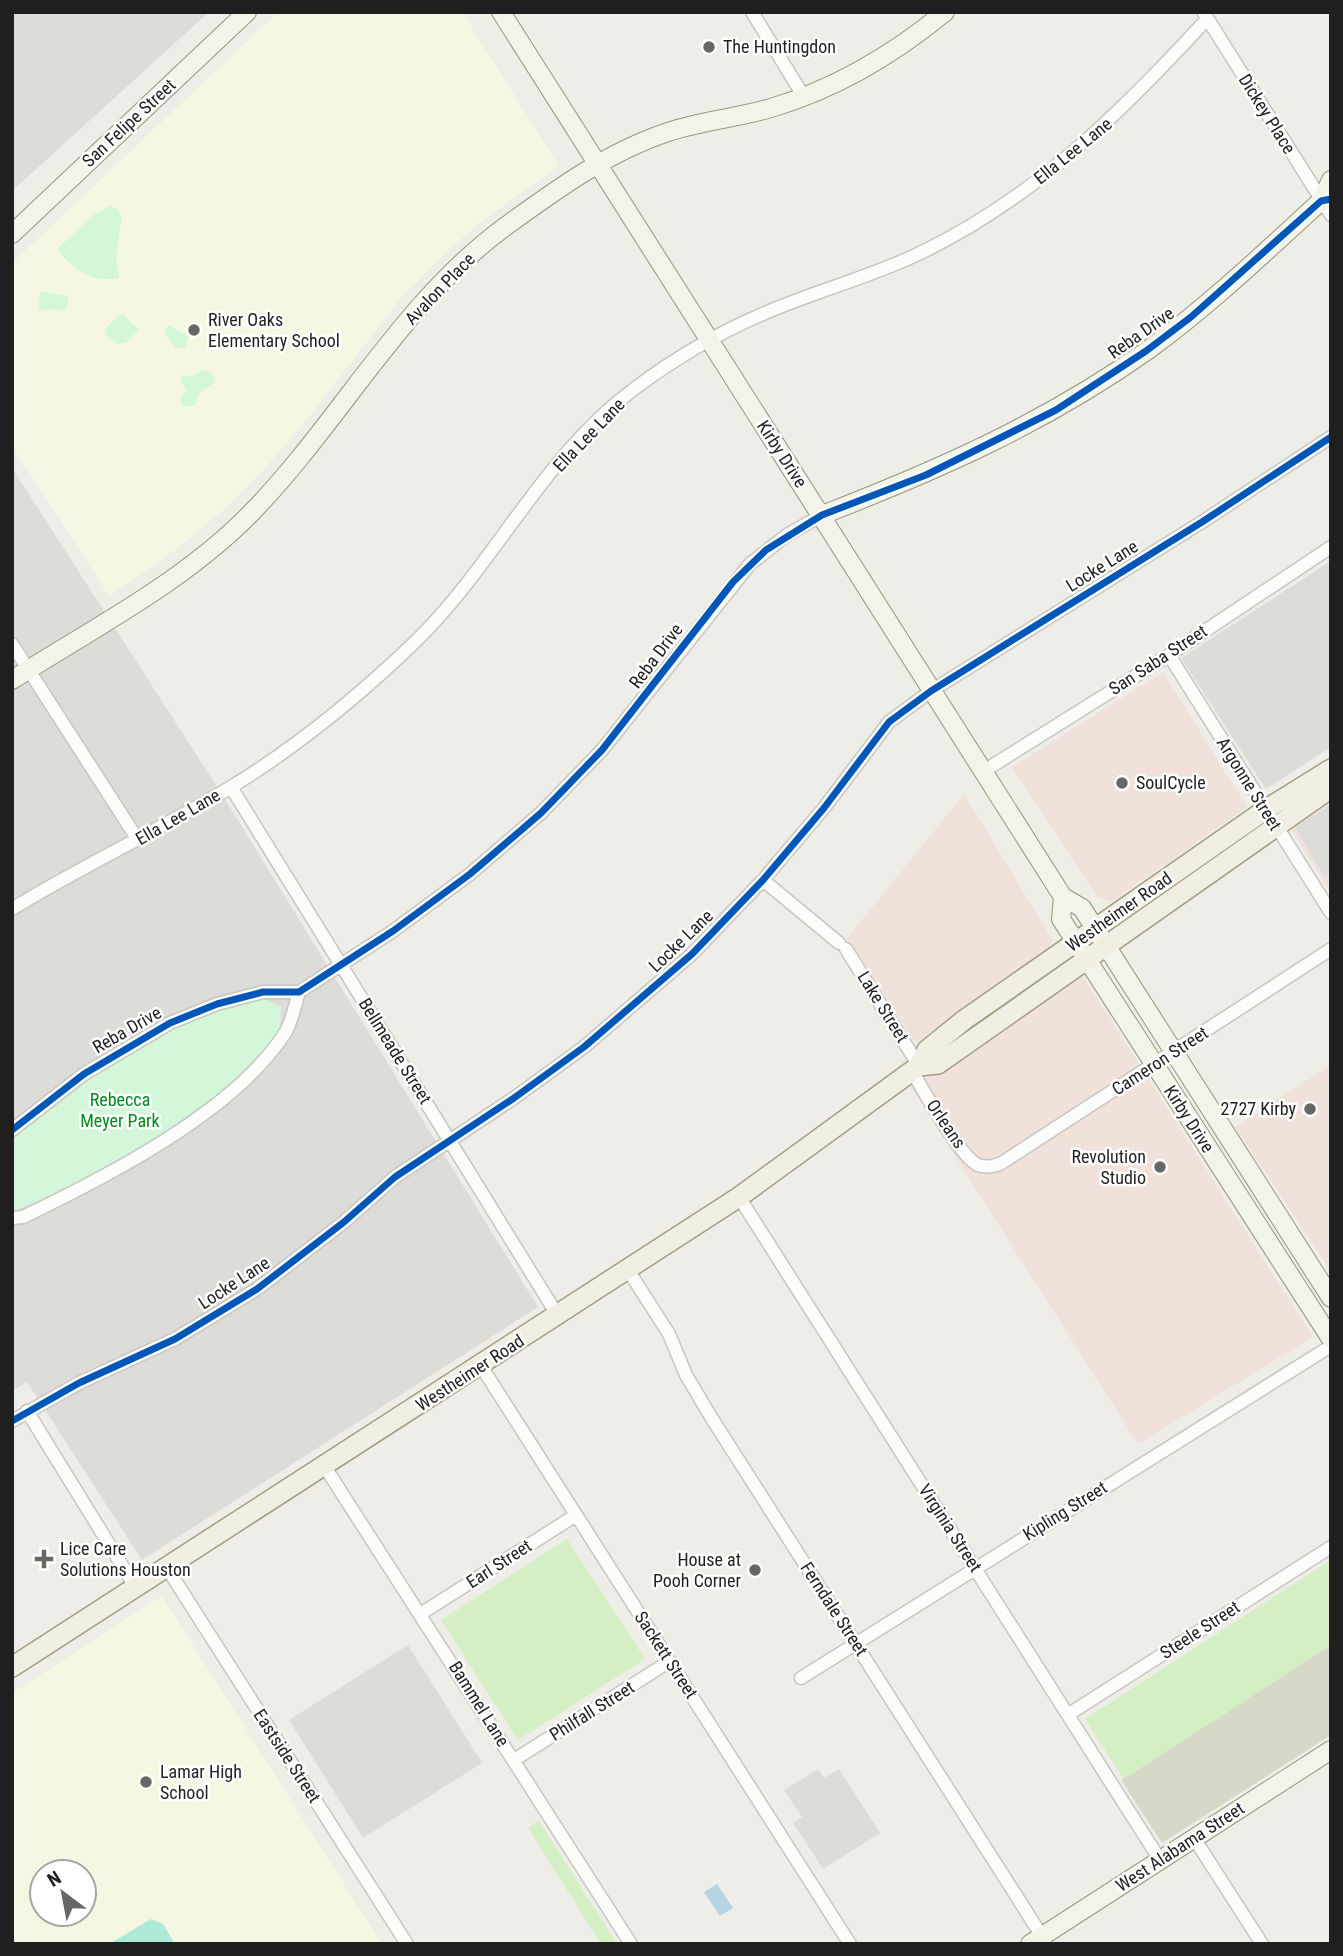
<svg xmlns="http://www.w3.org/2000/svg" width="1343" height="1956" viewBox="0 0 1343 1956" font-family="'Roboto Condensed',sans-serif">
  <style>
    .residential { fill: #dddcd8 }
    .commercial { fill: #f1e1db }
    .education { fill: #f5f7e2; fill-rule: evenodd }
    .construction { fill: #d6d8c8 }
    .grass { fill: #d4efc3 }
    .park { fill: #d3f7d8 }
    .pitch { fill: #aeead8 }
    .parking { fill: #dcdcd9 }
    .water { fill: #b7d4e4 }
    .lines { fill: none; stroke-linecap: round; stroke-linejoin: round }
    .street-casing { stroke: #c6c6c3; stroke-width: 15 }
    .secondary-casing { stroke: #93987e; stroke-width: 20 }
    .primary-casing { stroke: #a49e83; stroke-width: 22 }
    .street { stroke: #fcfcfb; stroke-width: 12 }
    .secondary { stroke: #f2f4ea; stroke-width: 18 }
    .primary { stroke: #f1eee4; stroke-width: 19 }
    .cycleway-casing { stroke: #fff; stroke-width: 11 }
    .cycleway { stroke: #0057b8; stroke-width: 7 }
    .poi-dot { fill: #676765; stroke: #fff; stroke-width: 2.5 }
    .labels { text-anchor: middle; stroke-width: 5; stroke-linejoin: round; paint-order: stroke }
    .poi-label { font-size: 18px; fill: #1f1f1f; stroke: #fff; text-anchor: start }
    .street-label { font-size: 18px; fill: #1f1f1f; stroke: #fff }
    .park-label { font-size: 18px; fill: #01891f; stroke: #fff }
  </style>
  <rect width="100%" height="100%" fill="#eeede7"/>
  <path class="residential" d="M12,12H209L12,191Z
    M12,468L221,793L538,1307L142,1560L27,1382L12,1391Z
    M1331,561V747L1266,789L1181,658Z"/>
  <path class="commercial" d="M1163,672L1247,807L1112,901L1098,898L1012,767Z
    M964,794L1053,941L1050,946L916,1043L870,973L845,941Z
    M1331,795V893L1288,824Z
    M1082,975L1313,1337L1138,1444L911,1087Z
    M1331,1065V1271L1235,1127Z"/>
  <path class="education" d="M278,12H462L559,166L475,226L403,295L312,413L262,472L223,510L182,545L109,596L12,446V263Z
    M162,1596L382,1944H12V1693ZM42,1872H84V1914H42Z"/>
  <path class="construction" d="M1331,1645V1735L1162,1843L1121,1780Z"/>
  <path class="grass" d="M567,1539L645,1659L518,1740L441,1620Z
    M1331,1560V1645L1124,1779L1085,1719Z
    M539,1821L617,1944H601L528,1828Z"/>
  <path class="park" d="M110,206L117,209L122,216L116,257L119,278C90,283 74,270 57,249L96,213Z
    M40,291L69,296L66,310L39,309Z
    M122,313L139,330L127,342L118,344L104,334L107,327Z
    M170,326L189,337L185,347L176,348L165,335L166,327Z
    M202,370L212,373L215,382L199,393L196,405L183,407L180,399L187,389L181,383L182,375L192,376Z
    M262,998L281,1007L280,1030L238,1079L144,1148L80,1183L12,1212V1137C82,1072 170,1022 262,998Z"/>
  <path class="pitch" d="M151,1919L163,1924L175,1944H109Z"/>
  <path class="parking" d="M1331,700V742L1269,782L1250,752Z
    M1331,804V873L1324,877L1295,827Z
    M408,1645L482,1763L363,1838L289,1720Z
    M818,1769L824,1778L839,1769L880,1833L823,1869L793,1823L802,1817L784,1790Z"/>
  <path class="water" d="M717,1884L733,1908L720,1916L704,1892Z"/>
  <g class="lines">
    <defs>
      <path id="street" d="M752,12L804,97
        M1204,13L1331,215
        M12,644L138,840
        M1169,655L1331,913
        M984,771L1169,655L1331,547
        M231,787L558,1316
        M763,880L839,943
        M12,909C83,865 160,830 231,787C298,746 360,695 416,641C495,564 544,455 634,389C675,358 718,333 765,313C814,292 866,278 914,256C1032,201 1121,113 1207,19
        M846,949L919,1066
        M912,1071C923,1090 961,1158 978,1165C986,1168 993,1166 1000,1164L1331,949
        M12,1130L84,1074L170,1023L217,1004L263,992H299L393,931L470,874L541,813L602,750L750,564L787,535L822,515
        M739,1197L1160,1860
        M12,1218L23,1217C106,1177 234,1112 285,1033C292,1022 295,1005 299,992
        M628,1270L669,1334L686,1375L711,1417L1045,1941
        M481,1366L850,1944
        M27,1411L136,1588
        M12,1421L79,1383L175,1339L257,1289L344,1222L395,1177L514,1098L584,1047L692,954L763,880L824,808L889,722L931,691L1202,522L1331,437
        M325,1467L631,1944
        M167,1568L407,1944
        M422,1613L576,1515
        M801,1678L1331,1346
        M1069,1714L1331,1547
        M514,1760L670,1661
        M1194,1838L1262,1944"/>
      <path id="secondary" d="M501,12L1063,897L1082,908L1331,1298
        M1321,201L1331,180
        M12,234L247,12
        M822,515C938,470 1045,423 1148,350C1210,305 1265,252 1321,201L1331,199
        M12,680C93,628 186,581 253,511C341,420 402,302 506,226C557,189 608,152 668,132C701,121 737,118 771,108C835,89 894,54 945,12
        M1063,897L1061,919L1331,1339
        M1030,1944L1331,1750"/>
      <path id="primary" d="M919,1066L927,1050L964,1020L1265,810L1331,769
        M12,1667L739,1197L912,1071L919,1066L938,1064L1331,788"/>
    </defs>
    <use href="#street" class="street-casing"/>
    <use href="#secondary" class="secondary-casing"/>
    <use href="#primary" class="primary-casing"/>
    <use href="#street" class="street"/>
    <use href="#secondary" class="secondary"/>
    <use href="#primary" class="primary"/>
    <defs>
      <path id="cycleway" d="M12,1130L84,1074L170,1023L217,1004L263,992H299L393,931L470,874L541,813L602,750L733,582L766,550L822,515L926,475L1056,410L1146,351L1191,317L1321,201L1331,199
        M12,1421L79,1383L175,1339L257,1289L344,1222L395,1177L514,1098L584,1047L692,954L763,880L824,808L889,722L931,691L1202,522L1331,437"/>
    </defs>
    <use href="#cycleway" class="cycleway-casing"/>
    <use href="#cycleway" class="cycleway"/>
  </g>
  <g class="poi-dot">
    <circle cx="709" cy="47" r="7"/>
    <circle cx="194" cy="330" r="7"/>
    <circle cx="1122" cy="783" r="7"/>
    <circle cx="1310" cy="1109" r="7"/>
    <circle cx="1160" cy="1167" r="7"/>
    <path d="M40.5 1548.5h7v7h7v7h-7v7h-7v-7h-7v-7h7z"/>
    <circle cx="755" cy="1570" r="7"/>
    <circle cx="146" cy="1782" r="7"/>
  </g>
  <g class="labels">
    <g class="poi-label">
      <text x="723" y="53">The Huntingdon</text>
      <text x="208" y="326">River Oaks<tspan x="208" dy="21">Elementary School</tspan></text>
      <text x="1136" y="789">SoulCycle</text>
      <text x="1296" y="1115" text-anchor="end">2727 Kirby</text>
      <text x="1146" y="1163" text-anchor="end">Revolution<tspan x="1146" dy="21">Studio</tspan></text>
      <text x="60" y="1555">Lice Care<tspan x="60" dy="21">Solutions Houston</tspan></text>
      <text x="741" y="1566" text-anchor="end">House at<tspan x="741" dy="21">Pooh Corner</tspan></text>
      <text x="160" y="1778">Lamar High<tspan x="160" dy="21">School</tspan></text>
    </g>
    <g class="street-label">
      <text transform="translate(1267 114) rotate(58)" y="6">Dickey Place</text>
      <text transform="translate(129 123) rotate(-43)" y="6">San Felipe Street</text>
      <text transform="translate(1073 151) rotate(-39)" y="6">Ella Lee Lane</text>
      <text transform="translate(440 289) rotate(-46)" y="6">Avalon Place</text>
      <text transform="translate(1141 333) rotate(-35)" y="6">Reba Drive</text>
      <text transform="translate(589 435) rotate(-46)" y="6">Ella Lee Lane</text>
      <text transform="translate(782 454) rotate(57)" y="6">Kirby Drive</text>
      <text transform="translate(1102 566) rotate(-32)" y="6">Locke Lane</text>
      <text transform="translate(656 656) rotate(-53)" y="6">Reba Drive</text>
      <text transform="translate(1158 660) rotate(-33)" y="6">San Saba Street</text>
      <text transform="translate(1249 784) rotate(58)" y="6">Argonne Street</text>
      <text transform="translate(178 817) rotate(-30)" y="6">Ella Lee Lane</text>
      <text transform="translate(1119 912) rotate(-35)" y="6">Westheimer Road</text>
      <text transform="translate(681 941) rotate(-44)" y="6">Locke Lane</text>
      <text transform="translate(883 1007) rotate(58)" y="6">Lake Street</text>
      <text transform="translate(127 1030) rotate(-30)" y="6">Reba Drive</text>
      <text transform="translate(395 1051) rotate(58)" y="6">Bellmeade Street</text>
      <text transform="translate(1160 1061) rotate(-33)" y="6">Cameron Street</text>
      <text transform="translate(1189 1119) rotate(57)" y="6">Kirby Drive</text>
      <text transform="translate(946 1124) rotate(56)" y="6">Orleans</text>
      <text transform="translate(234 1283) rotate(-33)" y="6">Locke Lane</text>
      <text transform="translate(470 1373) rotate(-33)" y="6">Westheimer Road</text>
      <text transform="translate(1065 1511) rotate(-32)" y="6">Kipling Street</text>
      <text transform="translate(950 1528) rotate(57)" y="6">Virginia Street</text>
      <text transform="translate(499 1564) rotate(-33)" y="6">Earl Street</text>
      <text transform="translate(834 1609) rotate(57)" y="6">Ferndale Street</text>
      <text transform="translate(1200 1630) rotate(-33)" y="6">Steele Street</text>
      <text transform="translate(666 1655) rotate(57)" y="6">Sackett Street</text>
      <text transform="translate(479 1704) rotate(58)" y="6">Bammel Lane</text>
      <text transform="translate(592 1711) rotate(-32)" y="6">Philfall Street</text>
      <text transform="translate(287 1756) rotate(57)" y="6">Eastside Street</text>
      <text transform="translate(1180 1847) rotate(-33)" y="6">West Alabama Street</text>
    </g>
    <g class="park-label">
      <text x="120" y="1106">Rebecca<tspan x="120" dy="21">Meyer Park</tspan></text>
    </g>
  </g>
  <rect width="1343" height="1956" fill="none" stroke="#1f1f1f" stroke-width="28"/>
  <g transform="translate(63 1893) rotate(328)"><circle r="33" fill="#ffffff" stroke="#a5a5a5" stroke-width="2"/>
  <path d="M0-5L12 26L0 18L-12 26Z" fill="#676765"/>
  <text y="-10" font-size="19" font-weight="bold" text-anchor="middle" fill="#1f1f1f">N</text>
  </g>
</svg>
